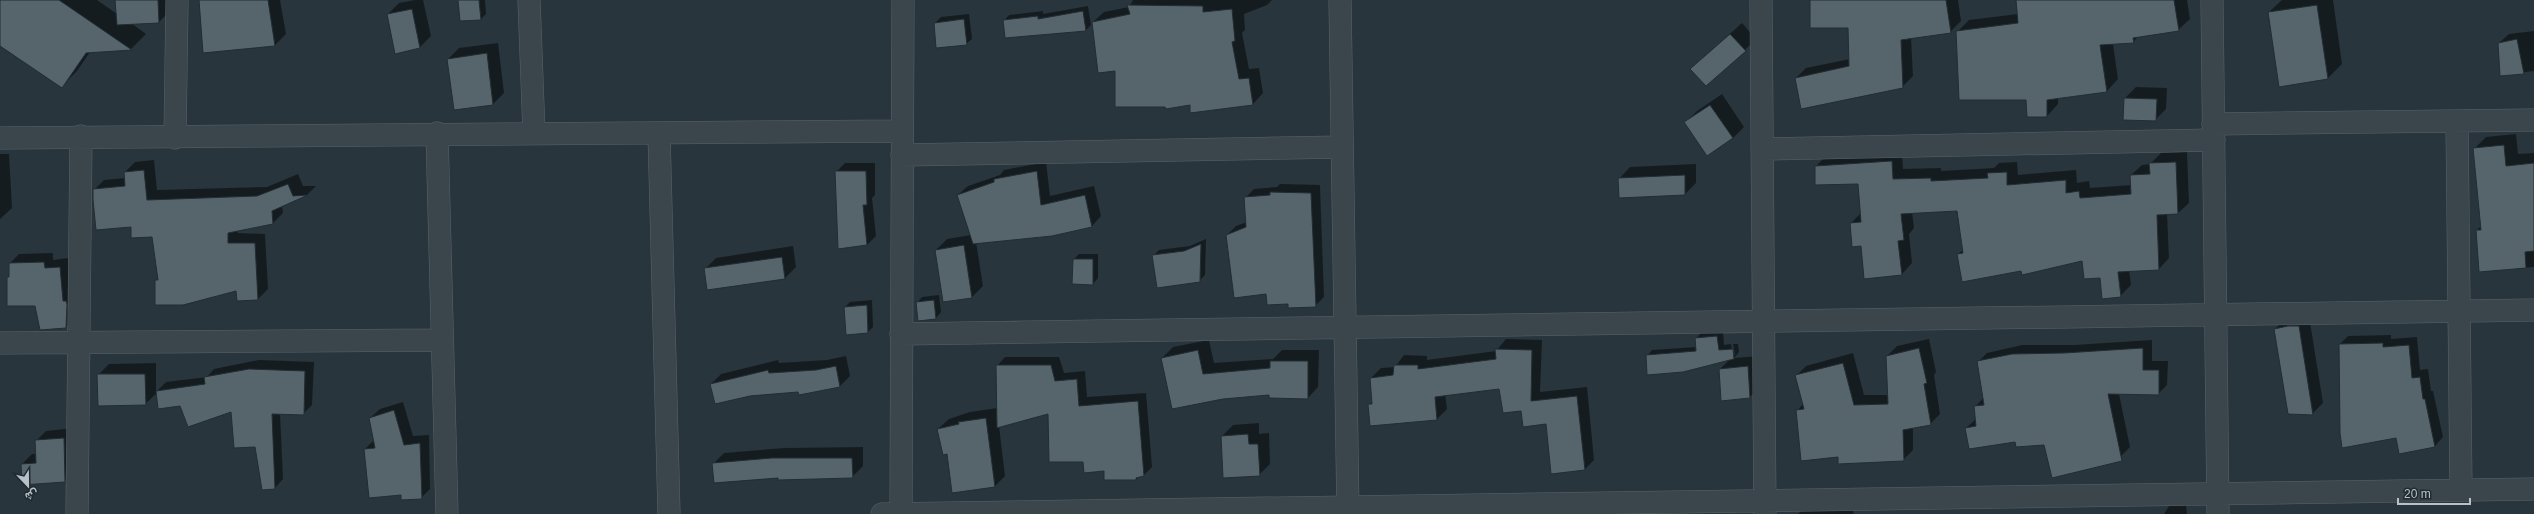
<svg xmlns="http://www.w3.org/2000/svg" width="2534" height="514" viewBox="0 0 2534 514" font-family="Arial,Vazirmatn,sans-serif">
  <style>
    .shadow { fill: #0007 }
    .building { fill: #56646c; stroke: #222d33 }
    .lines { fill: none; stroke-linecap: round; stroke-linejoin: round }
    .minor-casing { stroke: #59646a; stroke-width: 23 }
    .minor { stroke: #3b464c; stroke-width: 22 }
  </style>
  <rect width="100%" height="100%" fill="#28353c"/>
  <path class="shadow" d="M0,0H97L117,14L116,0H174L175,6L159,22L131,23L146,34L131,49L90,52L77,71L61,87L0,45Z
    M200,0H280L286,34L275,45Z
    M415,0H423L431,36L420,47L388,14L399,3Z
    M460,0H485L486,14L481,19Z
    M1133,0H1272L1267,5L1244,14L1245,30L1242,33L1249,69L1259,68L1263,93L1253,104H1191L1116,70L1093,22L1104,12L1129,7Z
    M1811,0H1958L1961,21L1950,32L1911,37L1913,76L1902,87L1796,78L1806,68L1850,59L1849,27Z
    M2017,0H2187L2190,19L2178,30L2139,36L2133,42L2113,44L2118,79L2107,91L2058,98V104L2047,116L1957,32L1969,20L2018,14Z
    M2282,0H2333L2342,64L2328,78L2269,12Z
    M1088,6L1091,25L1086,30L1004,21L1009,15L1043,11V14Z
    M969,14L972,39L966,44L935,23L941,17Z
    M1742,23L1756,39L1745,50L1703,58Z
    M2534,31V71L2501,75L2499,43L2509,34Z
    M498,43L504,93L493,104L448,59L459,48Z
    M2136,87L2167,88L2166,109L2155,120L2125,98Z
    M1722,94L1744,127L1733,138L1686,122L1697,111Z
    M2516,134L2518,154L2534,153V267L2480,271L2477,230L2481,226L2474,149L2486,137Z
    M1902,151L1903,169L1941,168V171L1994,168L1999,163L2017,162L2018,175L2076,170L2077,183L2089,181L2090,188L2132,185L2131,175L2142,165L2150,164L2161,153L2187,152L2189,203L2178,213L2167,214L2169,258L2159,269L2129,270L2131,285L2120,296L2083,260L2021,270L1958,254L1964,249L1957,210L1912,212L1914,228L1909,234L1912,263L1902,274L1861,245L1851,223L1861,213L1859,183L1816,166L1826,156Z
    M0,154H9L12,208L0,219Z
    M154,160L157,190L267,187L298,174L303,186H316L307,195L282,206L283,213L273,223L238,230V233L265,234L268,289L258,299L237,289L156,281L158,278L152,236L132,226L94,190L104,180L125,178V172L135,162Z
    M1046,162L1050,196L1094,186L1101,216L1092,226L1051,235L976,242L983,286L972,297L936,250L947,239L971,235L958,195L968,186L1000,175L1004,170Z
    M845,163H875V195L872,198L876,236L867,245L836,172Z
    M1696,164V183L1685,194L1619,179L1630,167Z
    M1280,184L1320,185L1324,297L1315,306L1289,303L1267,293L1227,235L1236,226L1247,222L1245,198L1254,189L1277,187Z
    M1206,239L1205,275L1199,281L1153,256L1159,250L1190,246Z
    M793,246L796,267L785,278L705,269L716,258Z
    M53,253V260L68,258L75,318L66,327L36,305L8,278L10,275V263L19,254Z
    M1079,254H1098V278L1093,284L1074,259Z
    M939,295L941,312L936,318L917,303L922,297Z
    M872,300L873,327L868,332L845,307L850,302Z
    M2309,316L2323,403L2312,414L2275,329L2285,319Z
    M1723,331L1724,345L1731,344L1733,355H1735L1733,344H1738L1739,352L1734,358L1759,356L1761,386L1750,397L1720,369L1730,359L1647,356L1652,350L1697,347L1696,338L1701,333Z
    M2391,335V339L2417,337L2420,370L2428,369L2431,391H2433L2443,437L2435,446L2396,436L2340,344L2348,336Z
    M1506,339L1542,340L1540,392L1587,387L1594,460L1585,469L1547,423L1500,387L1445,394L1447,409L1437,419L1369,405L1373,401L1371,378L1381,368L1395,367L1404,355L1427,356V360L1496,351Z
    M1929,339L1936,372L1934,375L1940,414L1930,424L1913,427V450L1903,460L1839,456L1797,411L1803,404L1796,376L1806,366L1853,353L1864,395H1889L1887,356L1897,346Z
    M1209,340L1214,363L1273,359L1282,350H1319L1318,387L1308,398L1281,387L1223,398L1162,358L1173,347Z
    M2152,340V361H2168L2167,385L2158,394H2119L2130,447L2121,456L2016,441L1966,428L1976,419L1975,407L1984,397L1978,362L1987,353L2022,345H2074Z
    M846,356L850,376L840,386L800,394L799,391L711,384L721,374L778,360L779,363L827,360Z
    M1005,357H1059L1064,373L1085,371L1087,397L1146,393L1152,467L1144,475L1136,479L1084,460L1049,413L999,426L1005,476L995,486L953,492L948,453L938,429L949,419L970,412L997,408V366Z
    M259,360L314,362L312,405L303,414L280,413L283,479L275,488L256,446L232,411L180,405L157,393L145,404L98,375L109,364L156,363V392L166,382L207,377L214,369Z
    M403,402L413,436L429,435L430,489L421,498L402,494L365,449L374,440L370,418L380,409Z
    M1259,423V434L1269,433L1270,464L1259,475L1222,436L1233,425Z
    M74,428L75,471L64,481L22,464L32,454H37L36,441L46,431Z
    M863,447V466L852,477L779,476L713,464L724,453L784,448Z
    M1848,497L1854,514H1798L1807,505Z
    M2186,505L2187,514H2164L2169,506Z"/>
  <path class="building" d="M0,0H59L132,50L86,53L62,88L0,46Z
    M115,0H158L159,23L117,25Z
    M199,0H268L275,46L203,53Z
    M458,0H479L481,20L460,21Z
    M1810,0H1946L1951,33L1901,40L1903,88L1801,109L1795,78L1849,66L1848,28H1810Z
    M2016,0H2174L2179,31L2133,38L2134,43L2100,45L2107,92L2047,100V117H2027L2026,100H1959L1956,31L2018,23Z
    M1127,5L1203,6V12L1232,9L1235,41L1232,42L1239,79L1249,78L1253,105L1190,113V105L1166,109L1165,107H1115V71L1098,73L1092,22L1130,14Z
    M2317,5L2328,79L2279,87L2268,12Z
    M412,9L420,48L395,54L387,14Z
    M1083,11L1086,31L1005,38L1003,20L1038,16V19Z
    M964,19L967,45L936,48L934,23Z
    M1730,34L1746,51L1706,86L1690,69Z
    M2517,39L2524,74L2500,76L2498,43Z
    M487,53L493,105L454,110L447,59Z
    M2124,98L2157,99L2156,121L2123,120Z
    M1710,105L1733,138L1707,156L1684,122Z
    M2504,145L2506,166L2534,163V251L2525,252L2526,268L2479,272L2476,230H2481L2473,148Z
    M1892,161L1893,179L1931,178V181L1988,178L1987,173L2007,172V185L2066,180V193L2079,191L2080,198L2131,194L2130,175L2150,174L2149,163L2176,162L2178,214L2157,215L2159,270L2118,272L2121,297L2102,299L2100,278L2084,279L2082,261L2022,275L2021,271L1962,282L1957,254L1963,253L1957,211L1901,214L1904,240L1898,241L1902,275L1864,279L1861,246L1852,247L1850,223L1861,222L1858,184L1815,185V166Z
    M144,170L147,200L257,196L288,184L293,196L308,195L272,211L273,224L228,233V243H255L258,300L237,301L236,291L183,305H155V280H158L152,237L131,238V227L96,230L93,200V189L125,186L124,172Z
    M835,171H866L867,205H863L867,245L838,249Z
    M1037,171L1041,205L1085,195L1092,227L1052,236L973,244L957,195L994,182V179Z
    M1685,175V195L1619,198L1618,178Z
    M1270,192L1311,193L1316,307L1288,308V304L1267,305L1266,294L1234,298L1226,235L1246,227L1244,197L1270,195Z
    M1201,244L1200,282L1157,288L1152,255L1184,251Z
    M964,245L972,298L943,302L935,250Z
    M782,257L785,279L707,290L704,268Z
    M1073,259H1093V285L1072,284Z
    M44,262L45,268L60,267L63,301H66L67,304L66,328L40,330L35,306H7V277H9V263Z
    M934,300L936,319L918,321L916,302Z
    M867,305L868,333L846,335L844,307Z
    M2288,326H2299L2313,415L2288,414L2274,329Z
    M1717,336L1719,350L1733,349L1734,359L1683,372L1647,375L1646,355L1696,351L1695,338Z
    M2383,343V347L2409,345L2412,378L2420,377L2423,399H2425L2435,447L2399,454L2396,438L2342,448L2340,433L2339,344Z
    M1919,348L1927,383L1924,384L1931,425L1903,430L1904,461L1838,464V457L1801,461L1796,410L1804,409L1795,375L1843,363L1854,405L1888,404L1886,356Z
    M2143,348V370H2159V395L2108,394L2122,461L2052,478L2044,445L2016,447L2015,442L1969,449L1965,428L1976,426L1974,406L1984,405L1977,361L2012,354L2064,353Z
    M1495,349L1532,350L1531,401L1577,396L1585,470L1551,474L1546,424L1523,427L1521,411L1503,413L1499,389L1435,397L1437,420L1370,426L1368,404H1372L1370,378L1393,375L1394,365H1418V369L1496,359Z
    M1198,350L1203,374L1270,368V361H1308V399L1269,398V395L1223,399L1172,409L1161,358Z
    M996,365H1051L1055,381L1077,379L1079,406L1138,401L1144,476L1136,478V480H1104V471L1084,473L1083,462H1049L1048,414L997,428Z
    M836,366L840,387L799,395L798,392L750,396L715,404L710,384L768,370L769,373L816,370Z
    M1748,366L1750,398L1721,401L1719,369Z
    M249,369L305,371L304,415L272,414L275,489L262,490L255,447L234,448L231,412L188,427L180,406L158,409L156,391L205,384L204,377Z
    M97,374H145L146,405L98,406Z
    M394,410L404,445L420,443L422,499L401,500V495L369,498L364,449L375,448L369,418Z
    M986,418L995,487L952,493L947,454L943,455L937,429L959,424L958,422Z
    M1248,434L1249,444H1258L1260,476L1223,478L1221,436Z
    M64,438L65,482L22,485L21,464L36,463L35,440Z
    M772,458H852L853,478L778,480V478L714,483L712,463Z"/>
  <g class="lines">
    <defs>
      <path id="minor" d="M529,0L534,133
        M1340,0L1348,514
        M1761,0L1765,514
        M2212,0L2218,514
        M2457,121L2461,490
        M2213,124L2534,120
        M437,133L447,514
        M659,133L669,514
        M0,138L902,131
        M175,138L177,0
        M1762,149L2214,140
        M902,155L1342,147
        M901,334L2534,310
        M0,343L442,340
        M77,514L81,136
        M882,514L2534,489
        M901,514L903,0"/>
    </defs>
    <use href="#minor" class="minor-casing"/>
    <use href="#minor" class="minor"/>
  </g>
  <g transform="translate(28 486) rotate(158)" stroke="#202b31" stroke-width="3" paint-order="stroke">
  <path d="M0-3L7 15L0 10L-7 15Z" fill="#b7c1c7"/>
  <text y="-6" font-size="11" font-weight="bold" text-anchor="middle" fill="#b7c1c7">ش</text>
  </g>
  <path d="M2398 498v6h72v-6" fill="none" stroke="#b7c1c7" stroke-width="2"/>
  <text x="2404" y="498" font-size="12" fill="#b7c1c7" stroke="#202b31" stroke-width="3" paint-order="stroke">20 m</text>
</svg>
